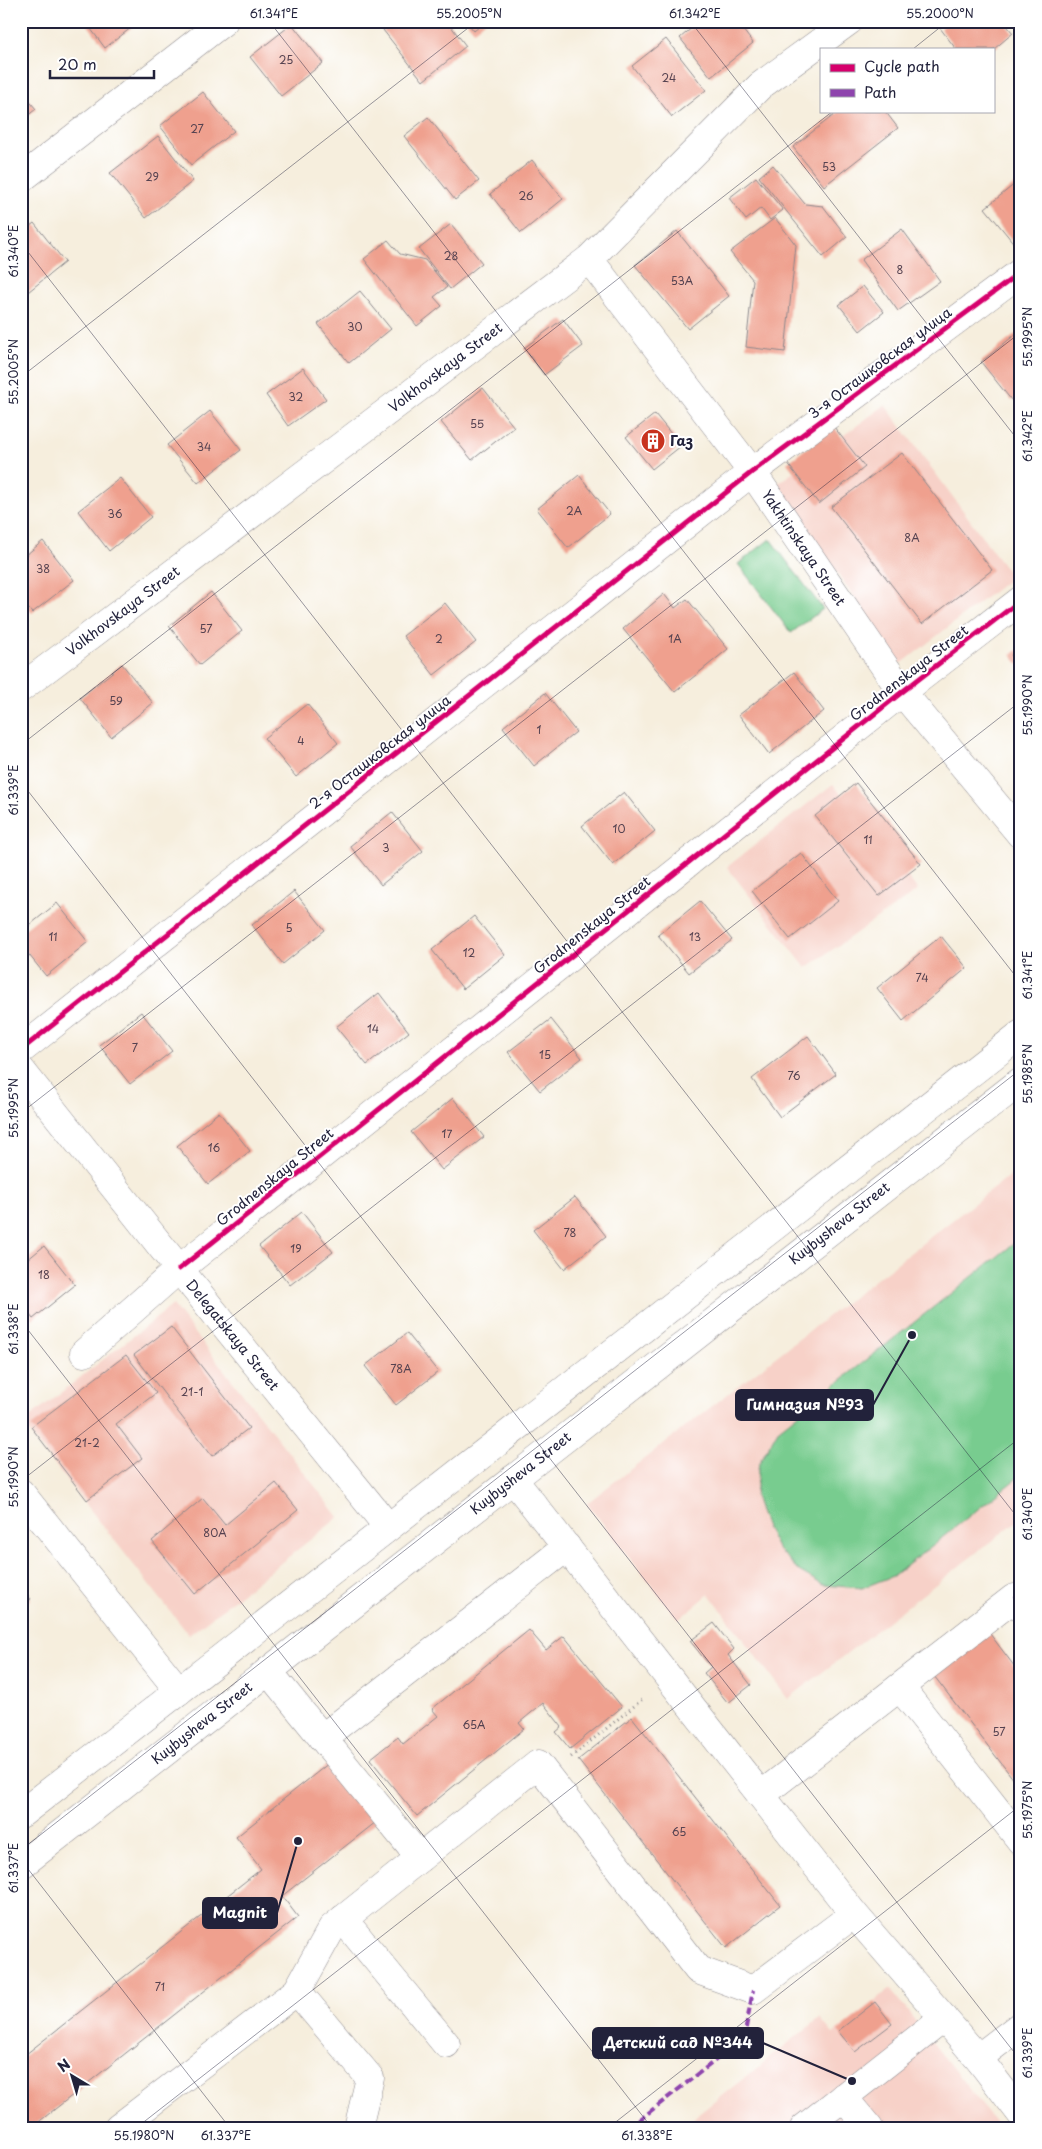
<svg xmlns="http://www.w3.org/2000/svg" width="1042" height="2149" viewBox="0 0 1042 2149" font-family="'Playpen Sans',sans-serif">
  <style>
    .built { fill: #f7d1c8 }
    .green { fill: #78cc8f; stroke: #4d7765 }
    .building { fill: #efa08e }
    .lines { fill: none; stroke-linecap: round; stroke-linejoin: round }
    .minor-casing { stroke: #8c888c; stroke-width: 29 }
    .major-casing { stroke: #8c888c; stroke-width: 29 }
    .path { stroke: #8c888c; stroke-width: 3; stroke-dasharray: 1 4; stroke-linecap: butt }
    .minor { stroke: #fff; stroke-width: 28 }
    .major { stroke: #fff; stroke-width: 28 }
    .quiet { stroke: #8e44ad; stroke-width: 4; stroke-dasharray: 8 4; stroke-linecap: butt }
    .cycleway-casing { stroke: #fff; stroke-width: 8 }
    .cycleway { stroke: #d6006c; stroke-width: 5 }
    .ticks { fill: none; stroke: #22223b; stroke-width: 1; stroke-opacity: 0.45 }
    .labels { text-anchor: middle; stroke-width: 4; stroke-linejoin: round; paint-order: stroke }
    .number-label { font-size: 11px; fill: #554250 }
    .street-label { font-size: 14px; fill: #22223b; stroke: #fff }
    .poi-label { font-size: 14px; font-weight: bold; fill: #22223b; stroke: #fff; text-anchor: start }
    .leader { fill: none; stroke: #22223b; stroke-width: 2 }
    .callout-dot { fill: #22223b; stroke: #fff; stroke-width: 2 }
    .callout { fill: #22223b; stroke: #22223b; stroke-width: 2 }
    .callout-label { font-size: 15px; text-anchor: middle; font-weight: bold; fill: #fff }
    .neatline { fill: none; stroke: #22223b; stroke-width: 2 }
    .ticks-label { font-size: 12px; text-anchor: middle; fill: #22223b }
  </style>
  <rect width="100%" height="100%" fill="#fff"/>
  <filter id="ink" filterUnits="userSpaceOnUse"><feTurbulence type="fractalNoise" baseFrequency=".02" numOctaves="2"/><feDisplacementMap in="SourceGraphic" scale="10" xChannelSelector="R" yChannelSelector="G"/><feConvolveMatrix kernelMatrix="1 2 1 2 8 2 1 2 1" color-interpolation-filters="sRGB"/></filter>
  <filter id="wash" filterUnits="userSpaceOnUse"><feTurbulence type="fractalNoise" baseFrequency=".0096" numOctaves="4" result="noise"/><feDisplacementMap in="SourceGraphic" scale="20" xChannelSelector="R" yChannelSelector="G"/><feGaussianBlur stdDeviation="1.12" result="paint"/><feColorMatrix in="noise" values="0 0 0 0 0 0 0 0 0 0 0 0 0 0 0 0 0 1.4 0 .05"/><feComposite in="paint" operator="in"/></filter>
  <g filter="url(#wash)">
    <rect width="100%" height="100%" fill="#f6eedd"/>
    <path class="built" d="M885,405L1012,577L901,664L776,485Z
      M833,784L918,890L806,968L727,867Z
      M1021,1167V1518L788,1699L709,1594L678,1620L587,1503Z
      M173,1305L339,1517L189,1635L22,1423Z
      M890,1989L1000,2128H681L820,2018L833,2034Z"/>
    <path class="green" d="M770,539L823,609L791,633L738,564Z
      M1021,1238V1475L895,1575L862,1588L823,1585L799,1571L777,1548L764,1523L755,1496L759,1463L779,1429Z"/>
    <g id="blocks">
      <path class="building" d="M85,21H134L136,24L105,48Z
        M395,21H447L466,46L423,81L383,30Z
        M466,21H486L474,31Z
        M700,21H736L753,43L711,77L680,38Z
        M949,21H1003L1013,33L994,49H956L940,28Z
        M292,24L323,63L281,96L250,57Z
        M666,39L706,90L672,117L632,66Z
        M21,91L36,109L21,121Z
        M203,92L234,131L191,165L160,126Z
        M839,111H885L898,128L824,186L793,147Z
        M428,117L479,181L455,200L404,136Z
        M158,136L193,181L146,218L110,173Z
        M532,160L563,199L521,233L490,194Z
        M773,165L805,204L823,206L847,237L823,257L759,177Z
        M756,177L783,210L770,220L761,208L746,220L729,198Z
        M1021,179V243L1016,246L985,208Z
        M775,218L796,245L785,352L746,347L753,280L730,252Z
        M34,223L65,262L23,296L21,233Z
        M451,224L482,263L450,289L419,249Z
        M902,229L940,281L898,311L861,260Z
        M677,231L729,296L688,329L635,265Z
        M388,240L400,254L425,260L447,287L434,297L442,306L417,326L364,259Z
        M863,286L884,312L860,331L839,305Z
        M360,291L391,329L349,363L318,324Z
        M563,319L583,346L544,375L524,348Z
        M1021,330V394L1012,401L981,362Z
        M303,368L326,399L288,426L266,395Z
        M483,388L514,427L472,460L441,422Z
        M210,411L241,450L198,483L167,445Z
        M655,414L681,446L652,469L626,437Z
        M834,427L865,467L819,504L787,463Z
        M902,453L992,570L922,624L831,507Z
        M579,475L610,514L568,548L537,509Z
        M120,478L151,517L109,551L78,511Z
        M43,541L74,580L32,613L21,601V559Z
        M211,592L242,631L200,665L169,626Z
        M664,594L675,608L687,599L728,649L675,692L623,629Z
        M445,603L476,642L434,675L403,636Z
        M1021,648V667L1011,655Z
        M122,664L153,703L111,737L80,698Z
        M794,672L824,711L769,754L739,715Z
        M545,693L576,732L534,766L503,727Z
        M307,704L338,743L296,777L264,738Z
        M856,783L921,864L879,896L815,816Z
        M624,792L655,831L613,865L582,826Z
        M392,812L423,851L381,885L350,846Z
        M801,853L838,901L790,939L752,891Z
        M294,891L325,930L283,964L252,925Z
        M700,901L732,940L689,973L658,935Z
        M57,903L88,942L46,976L21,945V932Z
        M474,916L505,955L463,989L432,950Z
        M941,936L967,968L903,1021L877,988Z
        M379,993L409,1032L367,1065L336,1027Z
        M141,1012L172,1051L130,1084L99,1045Z
        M551,1019L582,1058L540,1091L508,1052Z
        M808,1036L836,1074L780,1117L752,1079Z
        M453,1098L484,1137L442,1170L411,1132Z
        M219,1112L250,1151L208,1184L177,1146Z
        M575,1197L606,1236L564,1269L533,1230Z
        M302,1212L333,1252L290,1285L259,1246Z
        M44,1246L75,1285L33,1319L21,1304V1265Z
        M171,1327L249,1428L212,1456L134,1355Z
        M407,1333L438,1372L396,1405L365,1366Z
        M126,1355L156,1393L116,1424L142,1458L87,1500L31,1427Z
        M276,1483L298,1510L195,1594L152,1541L203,1498L225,1525Z
        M21,1587L31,1599L21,1607Z
        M714,1623L734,1649L728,1655L751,1685L728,1703L704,1673L711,1667L690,1641Z
        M529,1630L546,1650L564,1636L622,1707L570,1749L556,1732L562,1727L543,1703L519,1723L524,1729L417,1816L370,1759L398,1737L403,1744L438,1716L432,1709Z
        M987,1630L1021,1675V1789L931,1672Z
        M632,1717L780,1905L726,1948L578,1760Z
        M329,1763L376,1822L282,1896L298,1917L31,2128H21V2058L261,1869L236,1837Z
        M875,2002L892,2024L855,2052L838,2031Z"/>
    </g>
  </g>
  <g filter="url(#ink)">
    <use href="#blocks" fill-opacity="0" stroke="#8c888c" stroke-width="1"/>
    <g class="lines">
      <defs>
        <g id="minor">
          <path d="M21,179L224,21"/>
          <path id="s1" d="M589,259L752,472L902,692L1021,835"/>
          <path id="s2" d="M21,688L589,259L760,86L849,21"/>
          <path d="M21,1050L752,472L1021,272"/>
          <path id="s3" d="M21,1070L179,1269L388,1527"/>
          <path d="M84,1353L179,1269L902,692L1021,600"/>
          <path d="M513,1479L854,1914L978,2058L1021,2114"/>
          <path d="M21,1493L179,1691"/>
          <path d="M268,1671L420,1858"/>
          <path d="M900,1687L1021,1841"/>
          <path d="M322,1738L567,1547"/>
          <path d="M761,1795L1014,1598L1021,1607"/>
          <path d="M343,1919L446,2044"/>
          <path d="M297,1991L370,2078L358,2128"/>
          <path d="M978,2058L1021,2025"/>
          <path d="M843,2097L869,2128"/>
          <path d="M118,2128L297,1991L332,1928L538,1764L698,1970L753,1990L854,1914"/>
          <path d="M804,2128L944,2018"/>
        </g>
        <g id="major">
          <path d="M21,1814L1021,1034"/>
          <path id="s4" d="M21,1865L1021,1081"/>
        </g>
      </defs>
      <use href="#minor" class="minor-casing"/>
      <use href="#major" class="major-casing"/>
      <path class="path" d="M571,1757L644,1698"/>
      <use href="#minor" class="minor"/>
      <use href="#major" class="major"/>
      <path class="quiet" d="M1014,1598H1021
        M629,2128L744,2038L753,1990"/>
      <defs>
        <path id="cycleway" d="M21,1050L752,472L1021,272
          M179,1269L902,692L1021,600"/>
      </defs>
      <use href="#cycleway" class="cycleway-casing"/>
      <use href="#cycleway" class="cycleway"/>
    </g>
  </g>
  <path class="ticks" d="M269,21L1021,983M690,21L1021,444M913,49L948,21M21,243L1021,1522M21,377L477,21M21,745L833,111M21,782L1021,2061M21,1113L1021,332M21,1321L652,2128M21,1481L1021,701M21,1850L1021,1069M21,1860L230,2128M136,2128L1021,1437M608,2128L1021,1805"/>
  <defs>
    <symbol id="building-disc" viewBox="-11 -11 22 22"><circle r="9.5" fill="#c8321e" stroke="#fff"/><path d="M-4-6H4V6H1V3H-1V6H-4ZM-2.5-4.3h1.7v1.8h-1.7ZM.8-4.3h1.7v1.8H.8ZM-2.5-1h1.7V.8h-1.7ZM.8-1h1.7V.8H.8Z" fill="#fff"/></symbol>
  </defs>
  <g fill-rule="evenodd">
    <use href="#building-disc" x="639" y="427" width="28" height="28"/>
  </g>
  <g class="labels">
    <g class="number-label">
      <text x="286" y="64">25</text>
      <text x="669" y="82">24</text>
      <text x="197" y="133">27</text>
      <text x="829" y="171">53</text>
      <text x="152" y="181">29</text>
      <text x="526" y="200">26</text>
      <text x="451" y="260">28</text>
      <text x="900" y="274">8</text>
      <text x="682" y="285">53А</text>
      <text x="355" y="331">30</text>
      <text x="296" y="401">32</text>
      <text x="477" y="428">55</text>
      <text x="204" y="451">34</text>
      <text x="574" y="515">2А</text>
      <text x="115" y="518">36</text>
      <text x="912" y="542">8А</text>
      <text x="43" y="573">38</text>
      <text x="206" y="633">57</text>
      <text x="439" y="643">2</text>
      <text x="675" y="643">1А</text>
      <text x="116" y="705">59</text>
      <text x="539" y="734">1</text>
      <text x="301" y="745">4</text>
      <text x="619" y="833">10</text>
      <text x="868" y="844">11</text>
      <text x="386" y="852">3</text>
      <text x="289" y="932">5</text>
      <text x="53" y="941">11</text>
      <text x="695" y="941">13</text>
      <text x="469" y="957">12</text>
      <text x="922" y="982">74</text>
      <text x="373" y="1033">14</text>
      <text x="135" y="1052">7</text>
      <text x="545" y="1059">15</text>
      <text x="794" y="1080">76</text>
      <text x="447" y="1138">17</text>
      <text x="214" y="1152">16</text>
      <text x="570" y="1237">78</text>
      <text x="296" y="1253">19</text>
      <text x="44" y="1279">18</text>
      <text x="401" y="1373">78А</text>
      <text x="192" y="1396">21-1</text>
      <text x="87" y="1447">21-2</text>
      <text x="215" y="1537">80А</text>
      <text x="474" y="1729">65А</text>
      <text x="999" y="1736">57</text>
      <text x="679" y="1836">65</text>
      <text x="160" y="1991">71</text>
    </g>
    <g class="street-label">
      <text transform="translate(880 363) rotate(-37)" y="5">3-я Осташковская улица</text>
      <text dy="5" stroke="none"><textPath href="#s2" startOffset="532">Volkhovskaya Street</textPath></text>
      <text dy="5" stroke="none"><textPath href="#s1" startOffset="360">Yakhtinskaya Street</textPath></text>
      <text dy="5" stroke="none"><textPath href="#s2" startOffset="128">Volkhovskaya Street</textPath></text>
      <text transform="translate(909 673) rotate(-38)" y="5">Grodnenskaya Street</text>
      <text transform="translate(380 752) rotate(-38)" y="5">2-я Осташковская улица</text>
      <text transform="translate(592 925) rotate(-39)" y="5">Grodnenskaya Street</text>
      <text transform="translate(275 1177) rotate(-39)" y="5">Grodnenskaya Street</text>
      <text dy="5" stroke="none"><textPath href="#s4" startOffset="1040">Kuybysheva Street</textPath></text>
      <text dy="5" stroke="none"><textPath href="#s3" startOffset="339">Delegatskaya Street</textPath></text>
      <text dy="5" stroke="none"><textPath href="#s4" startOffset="635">Kuybysheva Street</textPath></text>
      <text dy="5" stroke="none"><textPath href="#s4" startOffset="230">Kuybysheva Street</textPath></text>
    </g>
    <g class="poi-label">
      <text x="670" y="446">Газ</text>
    </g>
  </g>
  <path class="leader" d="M912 1335L873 1405M298 1841L277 1913M852 2081L763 2043"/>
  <g class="callout-dot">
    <circle cx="912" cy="1335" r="5"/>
    <circle cx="298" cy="1841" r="5"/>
    <circle cx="852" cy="2081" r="5"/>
  </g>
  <g class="callout">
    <rect x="736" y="1390" width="137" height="30" rx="5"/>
    <rect x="203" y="1898" width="74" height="30" rx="5"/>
    <rect x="593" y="2028" width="170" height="30" rx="5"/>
  </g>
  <g class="callout-label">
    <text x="805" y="1410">Гимназия №93</text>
    <text x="240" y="1918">Magnit</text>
    <text x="678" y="2048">Детский сад №344</text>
  </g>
  <rect width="1042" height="2149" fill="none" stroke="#fff" stroke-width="55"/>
  <rect x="820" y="48" width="175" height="65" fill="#ffffff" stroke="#a7a7b1"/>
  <rect x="830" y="64" width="25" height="8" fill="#d6006c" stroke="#a7a7b1"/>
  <text x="864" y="72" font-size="15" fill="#22223b">Cycle path</text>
  <rect x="830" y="89" width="25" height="8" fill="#8e44ad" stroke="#a7a7b1"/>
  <text x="864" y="98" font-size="15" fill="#22223b">Path</text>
  <g transform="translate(72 2076) rotate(322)" stroke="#ffffff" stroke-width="4" paint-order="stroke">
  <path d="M0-4L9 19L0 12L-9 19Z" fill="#22223b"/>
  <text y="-8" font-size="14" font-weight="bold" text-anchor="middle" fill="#22223b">N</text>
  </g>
  <path d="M50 70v8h104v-8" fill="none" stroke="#22223b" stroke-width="2.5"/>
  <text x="58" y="70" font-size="15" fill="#22223b" stroke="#ffffff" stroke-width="4" paint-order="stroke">20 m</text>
  <rect x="28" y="28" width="986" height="2094" class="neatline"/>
  <g class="ticks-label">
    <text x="274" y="18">61.341°E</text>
    <text x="469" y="18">55.2005°N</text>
    <text x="695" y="18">61.342°E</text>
    <text x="940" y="18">55.2000°N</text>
    <text transform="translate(14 251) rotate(-90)" y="4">61.340°E</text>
    <text transform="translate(1028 337) rotate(-90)" y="4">55.1995°N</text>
    <text transform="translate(14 372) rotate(-90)" y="4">55.2005°N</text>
    <text transform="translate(1028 436) rotate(-90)" y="4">61.342°E</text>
    <text transform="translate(1028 705) rotate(-90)" y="4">55.1990°N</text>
    <text transform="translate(14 790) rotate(-90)" y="4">61.339°E</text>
    <text transform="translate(1028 975) rotate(-90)" y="4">61.341°E</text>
    <text transform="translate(1028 1074) rotate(-90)" y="4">55.1985°N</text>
    <text transform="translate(14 1108) rotate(-90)" y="4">55.1995°N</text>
    <text transform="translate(14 1329) rotate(-90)" y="4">61.338°E</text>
    <text transform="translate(14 1477) rotate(-90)" y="4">55.1990°N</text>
    <text transform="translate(1028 1514) rotate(-90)" y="4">61.340°E</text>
    <text transform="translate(1028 1810) rotate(-90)" y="4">55.1975°N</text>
    <text transform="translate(14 1868) rotate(-90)" y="4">61.337°E</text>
    <text transform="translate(1028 2053) rotate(-90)" y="4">61.339°E</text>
    <text x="144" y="2140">55.1980°N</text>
    <text x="226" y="2140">61.337°E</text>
    <text x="647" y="2140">61.338°E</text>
  </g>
</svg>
